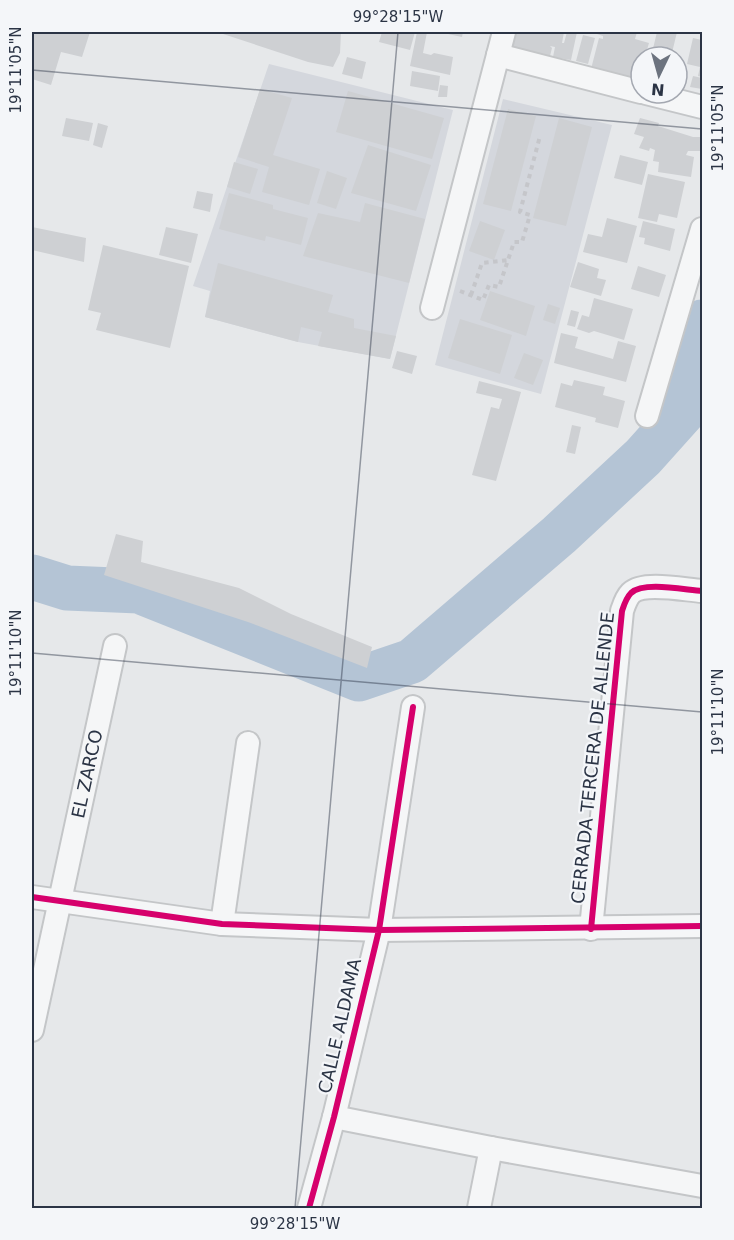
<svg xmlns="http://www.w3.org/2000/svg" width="734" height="1240" viewBox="0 0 734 1240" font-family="'DejaVu Sans',sans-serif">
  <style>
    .built { fill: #d4d7dd }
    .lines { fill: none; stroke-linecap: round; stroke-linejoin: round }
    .river { stroke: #b4c4d5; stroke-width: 45 }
    .building { fill: #ced0d3 }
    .minor-casing { stroke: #c4c6c8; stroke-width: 26 }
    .path { stroke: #c5c6ca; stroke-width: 4; stroke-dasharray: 4.5 4.5; stroke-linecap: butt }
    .minor { stroke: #f5f6f7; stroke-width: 22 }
    .cycleway-casing { stroke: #f4f6f9; stroke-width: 10 }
    .cycleway { stroke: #d6006c; stroke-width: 6 }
    .ticks { fill: none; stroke: #2b3445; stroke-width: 1.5; stroke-opacity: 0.45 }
    .labels { text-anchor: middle; stroke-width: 4.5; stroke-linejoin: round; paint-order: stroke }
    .street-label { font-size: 18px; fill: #2b3445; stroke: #f4f6f9 }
    .neatline { fill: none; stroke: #2b3445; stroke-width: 2 }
    .ticks-label { font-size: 15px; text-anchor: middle; fill: #2b3445 }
  </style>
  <rect width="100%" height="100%" fill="#e6e8ea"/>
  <path class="built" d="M269,64L453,110L390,359L298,342L205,317L210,291L193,286Z
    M503,99L612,125L541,394L435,365Z"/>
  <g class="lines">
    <path class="river" d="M32,577L67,588L139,591L359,679L412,661L559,535L643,457L686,409L690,354L702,322"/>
  </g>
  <path class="building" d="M34,32H90L82,57L61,52L51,85L32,79V34Z
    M217,32H341L340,53L333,67L308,62Z
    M382,32H415L410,50L379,42Z
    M417,32H427L423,53L431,55L434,53L453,57L450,75L410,66Z
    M449,32H463L462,37L448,34Z
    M509,32H564L562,43H564L567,32H577L571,60L553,57L555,47L550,46L552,48L550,56L506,46Z
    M591,32H637L635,39L649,43L646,53H648L647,57H641V83L591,69L599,38L603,39V36Z
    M657,32H677L671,57H651Z
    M583,35L595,38L588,64L576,61Z
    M693,38L702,40V77L698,76L700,67L687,64Z
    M347,57L366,62L362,79L342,74Z
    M412,71L440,76L438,91L410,86Z
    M693,76L702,78V89L690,87Z
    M440,85L448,86L447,97H438Z
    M260,89L292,98L273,155L320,169L309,205L262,192L269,167L238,157Z
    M348,91L444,118L432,159L336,132Z
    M508,109L536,116L511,211L483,204Z
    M66,118L93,123L89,141L62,136Z
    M559,118L592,127L566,226L533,218Z
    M640,118L659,123L658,126L693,137H702V151H688L686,155L694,157L691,177L658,172L659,162L653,161L655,150L650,148L649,151L639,148L644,137L634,134Z
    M98,123L108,126L102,148L93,145Z
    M368,145L431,165L416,211L351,193Z
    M620,155L648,162L642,185L614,178Z
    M234,162L258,169L250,194L227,187Z
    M327,171L347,178L336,209L317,203Z
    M648,174L685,182L677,218L659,214L657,222L638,218Z
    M197,191L213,194L210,212L193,208Z
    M229,193L273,205V209L308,218L301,245L266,236L265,241L219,229Z
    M365,203L425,219L409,283L303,256L318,213L360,222Z
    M607,218L637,226L627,263L583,252L588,234L602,237Z
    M480,221L505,230L494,260L469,251Z
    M643,221L675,229L670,251L644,244L645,238L639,237Z
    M32,227L86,238L84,262L32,250Z
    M166,227L198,234L191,263L159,255Z
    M103,245L189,266L170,348L96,330L101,313L88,310Z
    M578,262L599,269L597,278L606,280L601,296L570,287Z
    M218,263L333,295L328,312L354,319V328L396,336L390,359L318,346L322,332L301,327L298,342L205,317Z
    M638,266L666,275L659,297L631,289Z
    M490,291L535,306L526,336L480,320Z
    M594,298L633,309L624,340L594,331L589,333L577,329L582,315L589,317Z
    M548,304L560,308L555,324L543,320Z
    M571,310L579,312L575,327L567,325Z
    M460,319L512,335L500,374L448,358Z
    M561,333L578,337L575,348L613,359L618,341L636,346L626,382L554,363Z
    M397,351L417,356L412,374L392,368Z
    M524,353L543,360L533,385L514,378Z
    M574,380L605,387L603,395L625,401L618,428L595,422L596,418L555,407L561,383L572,386Z
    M479,381L521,392L496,481L472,475L491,407L499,409L502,399L476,393Z
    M572,425L581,427L575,454L566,452Z
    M116,534L143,541L141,562L239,588L291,614L372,647L367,668L248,622L104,575Z"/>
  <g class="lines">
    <defs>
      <g id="minor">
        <path d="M498,55L641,92"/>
        <path d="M646,93L702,107"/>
        <path d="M432,308L504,32"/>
        <path d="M647,416L702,229"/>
        <path d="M32,897L222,924L379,930L702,926"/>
        <path d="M222,924L248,743"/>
        <path d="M591,929L622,611C624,605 626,598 631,593C644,581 685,590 702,591"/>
        <path id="s1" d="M32,1030L115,646"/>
        <path d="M334,1117L491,1148L702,1186"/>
        <path d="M309,1208L334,1117L379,930L413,707"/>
        <path d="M479,1208L491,1148"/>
      </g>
    </defs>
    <use href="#minor" class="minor-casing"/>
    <path class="path" d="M460,291L483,300L489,285L499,287L514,242H522L530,215L520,212L540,136
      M471,295L482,263L508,260"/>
    <use href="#minor" class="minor"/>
    <defs>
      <path id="cycleway" d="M32,897L222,924L379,930L702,926
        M591,929L622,611C624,605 626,598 631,593C644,581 685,590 702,591
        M309,1208L334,1117L379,930L413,707"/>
    </defs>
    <use href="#cycleway" class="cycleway-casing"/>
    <use href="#cycleway" class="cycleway"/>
  </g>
  <path class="ticks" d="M32,70L702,129M32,653L702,712M295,1208L398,32"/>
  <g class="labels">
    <g class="street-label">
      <text transform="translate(593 758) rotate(-84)" y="6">CERRADA TERCERA DE ALLENDE</text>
      <text dy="6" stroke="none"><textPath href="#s1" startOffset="262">EL ZARCO</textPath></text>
      <text transform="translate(340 1026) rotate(-77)" y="6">CALLE ALDAMA</text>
    </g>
  </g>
  <rect width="734" height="1240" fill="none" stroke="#f4f6f9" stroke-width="66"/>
  <g transform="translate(659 75) rotate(185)"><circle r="28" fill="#f4f6f9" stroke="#a4a8b1" stroke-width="1.5"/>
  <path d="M0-4.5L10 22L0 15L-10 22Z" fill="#6c737f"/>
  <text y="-9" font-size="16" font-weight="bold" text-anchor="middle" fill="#2b3445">N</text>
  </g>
  <rect x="33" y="33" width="668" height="1174" class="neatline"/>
  <g class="ticks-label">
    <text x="398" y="22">99°28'15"W</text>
    <text transform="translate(16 70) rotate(-90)" y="5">19°11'05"N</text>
    <text transform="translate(718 128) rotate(-90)" y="5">19°11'05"N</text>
    <text transform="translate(16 653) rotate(-90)" y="5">19°11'10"N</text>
    <text transform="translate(718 712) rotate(-90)" y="5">19°11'10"N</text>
    <text x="295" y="1229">99°28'15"W</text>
  </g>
</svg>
